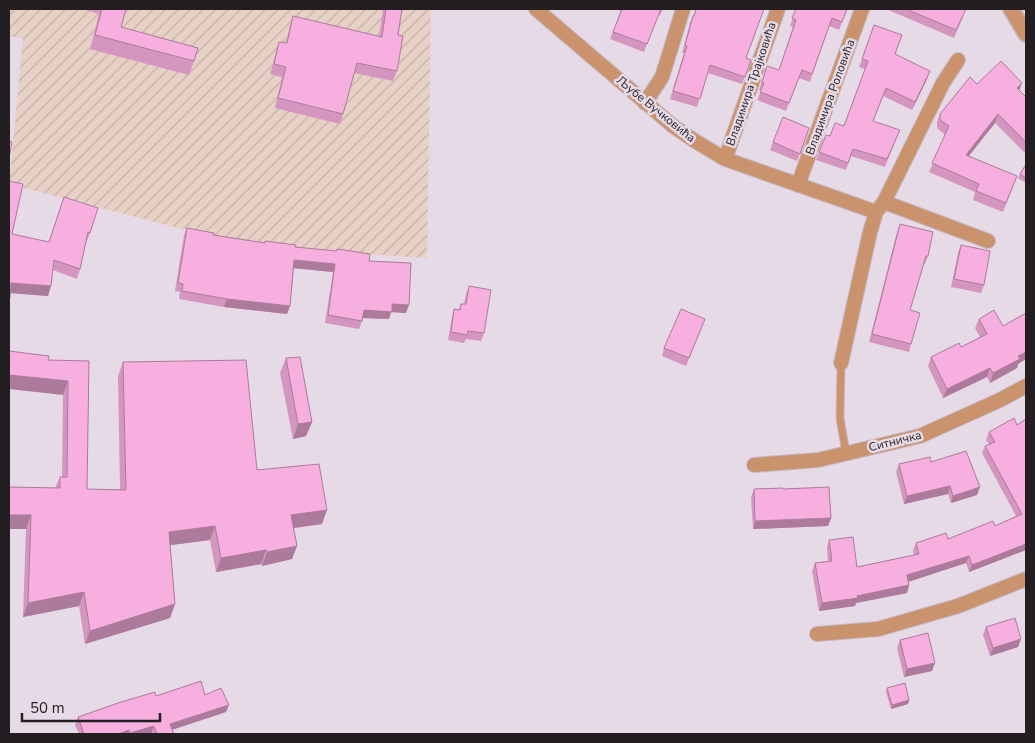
<svg xmlns="http://www.w3.org/2000/svg" width="1035" height="743" viewBox="0 0 1035 743" font-family="'Nunito Sans',sans-serif">
  <style>
    .industrial { fill: url(#industrial-furrows) }
    .lines { fill: none; stroke-linecap: round; stroke-linejoin: round }
    .service-casing { stroke: #c4b8c4; stroke-width: 9 }
    .minor-casing { stroke: #c4b8c4; stroke-width: 16 }
    .tertiary-casing { stroke: #c4b8c4; stroke-width: 18 }
    .service { stroke: #ca936d; stroke-width: 7 }
    .minor { stroke: #ca936d; stroke-width: 14 }
    .tertiary { stroke: #ca936d; stroke-width: 15 }
    .wall { fill: #d496bf }
    .shaded-wall { fill: #ac7a9b }
    .building { fill: #f6afde; stroke: #ac7a9b }
    .labels { text-anchor: middle; stroke-width: 5; stroke-linejoin: round; paint-order: stroke }
    .street-label { font-size: 12px; fill: #221e22; stroke: #e7dae7 }
  </style>
  <defs>
    <pattern id="industrial-furrows" width="10" height="10" patternUnits="userSpaceOnUse" patternTransform="scale(1.25)"><rect width="10" height="10" fill="#e7d0c5"/><path d="M-1 1l2-2M0 10L10 0M9 11l2-2" fill="none" stroke="#c6b2a9"/></pattern>
  </defs>
  <rect width="100%" height="100%" fill="#e7dae7"/>
  <path class="industrial" d="M9,9H431L427,258L247,246L9,184L23,39L9,36Z"/>
  <g class="lines">
    <defs>
      <path id="service" d="M841,363L840,418L846,453"/>
      <path id="minor" d="M536,9L673,126L695,141L725,159L876,212L884,202L988,241
        M645,103L662,77L683,9
        M725,159L778,9
        M798,185L862,9
        M884,202L943,83L958,60
        M841,363L870,232L876,212
        M754,465L818,460L920,436L1000,400L1026,386
        M817,634L878,629L958,606L1026,579"/>
      <path id="tertiary" d="M1011,9L1026,34"/>
    </defs>
    <use href="#service" class="service-casing"/>
    <use href="#minor" class="minor-casing"/>
    <use href="#tertiary" class="tertiary-casing"/>
    <use href="#service" class="service"/>
    <use href="#minor" class="minor"/>
    <use href="#tertiary" class="tertiary"/>
  </g>
  <path class="wall" d="M83,9H126L121,27L194,61L189,75L90,49L99,14Z
    M383,9H402L398,35L397,71L393,81L354,73L343,114L340,124L275,108L282,77L270,74L276,52L279,42L286,43L290,26L293,16L379,37Z
    M615,9H663L660,15H658L644,52L610,39L621,11Z
    M696,9H764L746,58L751,60L742,84L708,73L697,107L670,99L684,53H682L690,23Z
    M796,9H847L839,30L829,26L810,82L799,78L786,111L757,100L761,91L759,90L767,66L779,70L793,27L790,26Z
    M886,9H965L963,17L954,38Z
    M874,25L895,54L927,79L912,110L883,96L873,121L897,137L885,167L851,156L846,170L816,160L826,135L830,136L844,126L865,69L859,67Z
    M977,84L1019,91L1026,97V154L995,123L969,156L1014,184L1003,212L973,200L975,192L929,172L945,135L937,128V122L940,114Z
    M809,128L797,161L770,150L773,142Z
    M1026,164V183L1018,178L1020,174Z
    M64,197L90,233L86,243L80,269L77,279L53,270L48,296L11,293L12,234L49,242Z
    M900,224L928,256L925,264H924L910,310L911,344L909,352L869,342L897,232Z
    M187,228L213,235L295,247L369,261L406,313L391,312L389,319L363,318L359,329L325,323L333,272L294,268L290,306L287,314L224,307L179,299L180,292L175,291L184,235Z
    M961,245L984,285L981,293L951,287L958,253Z
    M469,286L484,333L481,341L466,339L464,343L448,340L452,317L454,309L459,310L461,304H464L466,294Z
    M1026,313V359L1018,364L1017,368L990,383L987,377L943,398L928,366L931,357L961,347L980,337L975,328L979,319L1003,326Z
    M702,327L686,366L662,356L664,348Z
    M286,358L312,422L306,436L293,439L280,373Z
    M48,360L89,361L87,489H120L118,376L123,362L257,470L322,524L294,528L297,546L292,559L262,566L261,564L216,572L210,540L170,545L175,604L170,618L85,644L79,606L23,617L26,529H9V487L55,488L60,477H62L63,395Z
    M1026,419V550L969,572L966,563L909,581V585L907,593L856,603L855,606L819,611L812,571L815,563L828,561L827,547L829,540L857,567L914,555L913,550L916,543L948,539L995,526L1016,516L982,453L985,446L989,444L986,440L989,432L1017,425Z
    M931,462L977,495L951,503L948,494L904,504L896,472L899,464Z
    M754,489H783L831,518L828,526L753,529L751,497Z
    M986,627L1021,639L1018,647L990,656L983,635Z
    M900,640L932,671L904,677L897,648Z
    M887,688L909,700L908,704L891,709L886,692Z
    M205,695L226,712L172,730L174,734H79L75,725L78,717L156,696Z"/>
  <path class="shaded-wall" d="M930,71L927,79L912,110L915,102Z
    M1022,83L1019,91L1017,88Z
    M998,114L995,123L963,163L966,155Z
    M294,260L335,264L333,272L292,268Z
    M11,283L51,286L48,296L9,293Z
    M227,299L290,306L287,314L224,307Z
    M392,304L409,305L406,313L391,312L389,319L361,318L364,310Z
    M1026,352V359L1018,364L1017,368L990,383L993,373Z
    M990,368L987,377L943,398L947,389Z
    M9,375L68,381L63,395L9,389Z
    M312,422L306,436L293,439L298,424Z
    M950,486L948,494L904,504L907,496Z
    M980,487L977,495L951,503L953,496Z
    M327,510L322,524L286,529L291,515Z
    M9,515H31L26,529H9Z
    M831,518L828,526L753,529L755,521Z
    M215,526L210,540L164,546L169,532Z
    M1026,544V550L969,572L972,565Z
    M297,546L292,559L262,566L267,552Z
    M266,550L261,564L216,572L221,558Z
    M969,556L966,563L905,583L907,575Z
    M909,585L907,593L856,603L855,606L819,611L822,603Z
    M84,592L79,606L23,617L28,603Z
    M175,604L170,618L85,644L90,631Z
    M1021,639L1018,647L990,656L993,648Z
    M935,663L932,671L904,677L907,669Z
    M909,700L908,704L891,709L892,705Z
    M229,705L226,712L168,731L170,724Z
    M154,726L151,734H129L130,733Z
    M129,730L128,734H118Z"/>
  <path class="building" d="M102,9H126L121,27L198,48L194,61L95,35Z
    M386,9H402L398,35L403,36L397,71L357,63L343,114L278,98L286,67L274,64L279,42L287,43L293,16L382,37Z
    M622,9H661L647,44L613,32Z
    M696,9H764L746,58L751,60L745,77L710,65L700,99L673,91L687,46L685,45L693,16H694Z
    M796,9H847L842,22L832,18L812,74L802,70L789,103L760,92L764,83L762,82L767,66L779,70L796,20L792,18Z
    M906,9H966L956,30Z
    M874,25L902,35L895,54L930,71L915,102L886,88L873,121L900,130L887,159L853,149L848,163L819,152L826,135L830,136L835,123L844,126L868,61L862,59Z
    M1001,61L1022,83L1017,88L1026,97V142L998,114L966,155L1017,176L1006,203L976,191L979,184L932,163L949,126L940,120V114L970,77L977,84Z
    M783,117L809,128L800,154L773,142Z
    M9,141L12,142L9,159Z
    M1026,164V178L1020,174Z
    M9,181L23,184L12,234L49,242L64,197L98,208L90,233L88,232L80,269L54,260L51,286L11,283L10,298H9Z
    M900,224L933,232L928,256H926L910,310L920,313L911,344L872,334Z
    M187,228L214,233L213,235L265,243V241L296,245L295,247L337,251V249L370,254L369,261L411,263L409,305L392,304V312L364,310L362,321L328,315L335,264L294,260L290,306L227,299L182,291L183,284L178,283Z
    M961,245L990,251L984,285L954,279Z
    M469,286L491,290L484,333L468,331L467,335L451,332L454,309L460,310L461,304H466Z
    M681,309L705,319L689,358L664,348Z
    M994,310L1003,326L1026,313V352L1018,356L1020,359L993,373L990,368L947,389L931,357L959,343L961,347L987,334L979,319Z
    M9,351L49,356L48,360L89,361L87,489L126,490L123,362L246,360L257,470L319,464L327,510L291,515L297,546L267,552L266,550L221,558L215,526L169,532L175,604L90,631L84,592L28,603L31,515H9V487L60,488V477H67L68,381L9,375Z
    M300,357L312,422L298,424L286,358Z
    M1014,418L1017,425L1026,419V544L972,565L969,556L907,575L909,585L857,596L858,598L822,603L815,563L832,561L829,540L853,537L857,567L919,554L916,543L946,533L948,539L993,521L995,526L1022,514L985,446L995,442L989,432Z
    M966,451L980,487L953,496L950,486L907,496L899,464L930,457L931,462Z
    M829,487L831,518L755,521L754,489L783,488V489Z
    M1015,618L1021,639L993,648L986,627Z
    M928,633L935,663L907,669L900,640Z
    M201,681L205,695L221,688L229,705L170,724L174,734H157L154,726L130,733L129,730L118,734H84L78,717L121,702L155,692L156,696Z
    M905,683L909,700L892,705L887,688Z"/>
  <g class="labels">
    <g class="street-label">
      <text transform="translate(751 84) rotate(-71)" y="4">Владимира Трајковића</text>
      <text transform="translate(830 97) rotate(-70)" y="4">Владимира Роловића</text>
      <text transform="translate(656 109) rotate(39)" y="4">Љубе Вучковића</text>
      <text transform="translate(895 441) rotate(-14)" y="4">Ситничка</text>
    </g>
  </g>
  <rect width="1035" height="743" fill="none" stroke="#221e22" stroke-width="20"/>
  <path d="M22 713v8h138v-8" fill="none" stroke="#221e22" stroke-width="2.5"/>
  <text x="30" y="713" font-size="15" fill="#221e22" stroke="#e7dae7" stroke-width="4" paint-order="stroke">50 m</text>
</svg>
